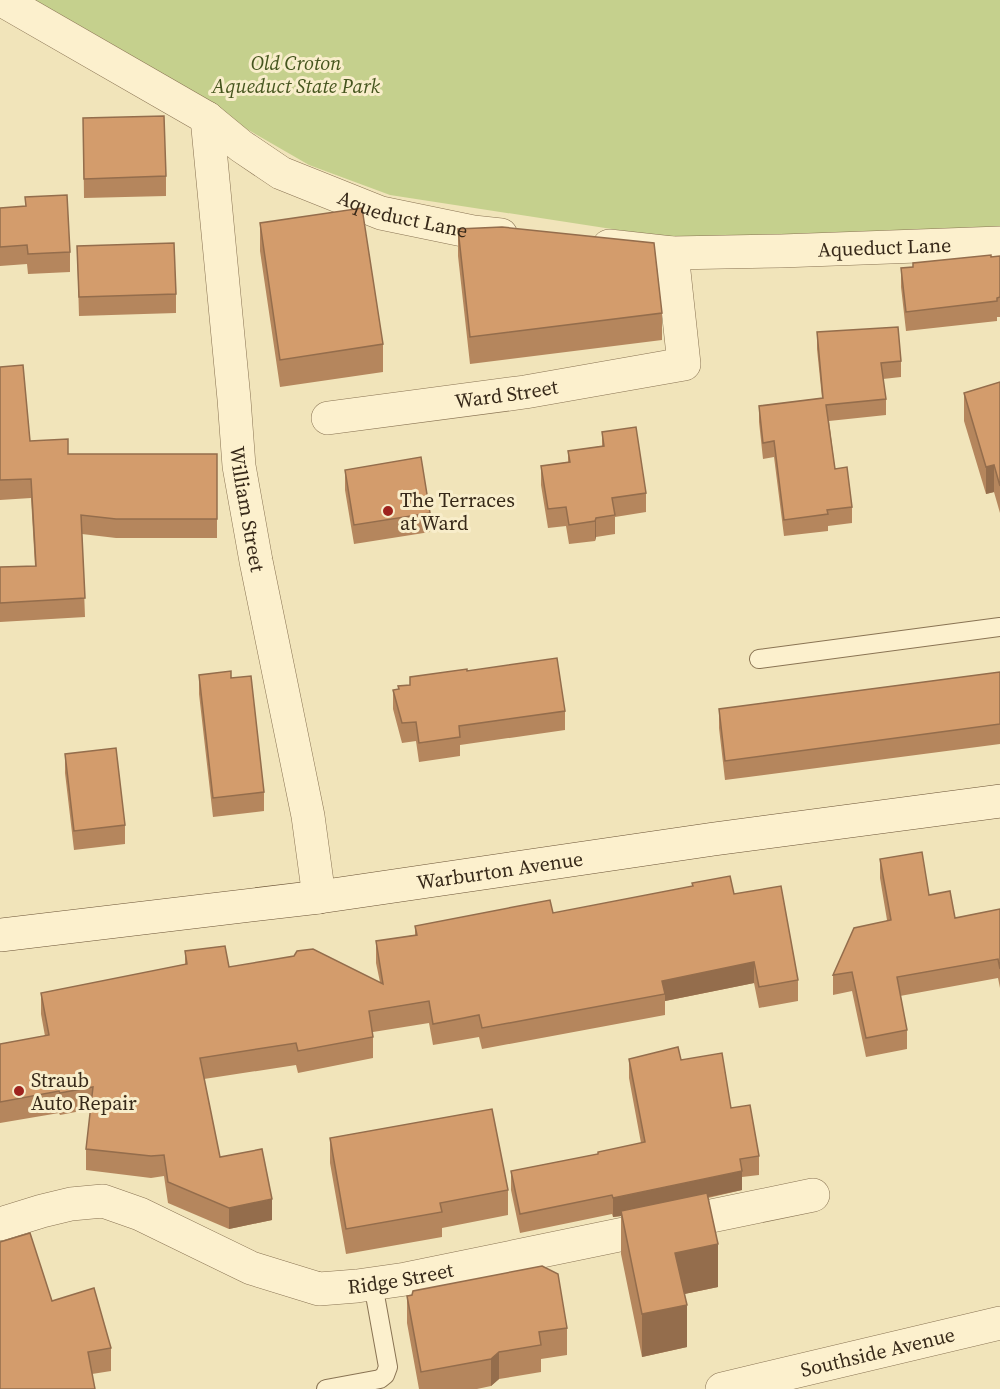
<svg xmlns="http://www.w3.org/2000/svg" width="1000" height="1389" viewBox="0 0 1000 1389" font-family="'Source Serif 4',serif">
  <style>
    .green { fill: #c5d08d }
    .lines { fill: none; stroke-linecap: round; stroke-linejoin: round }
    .lane-casing { stroke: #897353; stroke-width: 20 }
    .street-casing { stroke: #897353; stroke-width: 34 }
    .secondary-casing { stroke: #6b5336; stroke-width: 34 }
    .lane { stroke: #fcf0cd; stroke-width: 18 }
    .street { stroke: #fcf0cd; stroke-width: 33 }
    .secondary { stroke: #fcf0cd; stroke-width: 33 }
    .wall { fill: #b5865d }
    .shaded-wall { fill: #946d4c }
    .building { fill: #d39c6c; stroke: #946d4c; stroke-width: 1.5 }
    .poi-dot { fill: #9e231e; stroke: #f8edca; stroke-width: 2 }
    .labels { text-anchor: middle; stroke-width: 6; stroke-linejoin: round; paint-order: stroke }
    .park-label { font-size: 20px; font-style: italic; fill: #45551e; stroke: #f8edca }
    .street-label { font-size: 20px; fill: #372919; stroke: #f8edca }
    .poi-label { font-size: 20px; fill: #372919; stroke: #f8edca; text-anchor: start }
  </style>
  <rect width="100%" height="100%" fill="#f1e4ba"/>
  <path class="green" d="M35,0H1000V227L670,238L390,195L309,165L245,128L124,51Z"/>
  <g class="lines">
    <defs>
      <path id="lane" d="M759,659L1000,627
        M326,1389L380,1379L385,1375L388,1367L373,1284"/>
      <g id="street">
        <path id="s1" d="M2,0L207,118L241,146L281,173L381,213L473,232L501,235"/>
        <path id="s2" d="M207,118L234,399L239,466L256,561L308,816L319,897"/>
        <path id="s3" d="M609,246L672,253L781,251L1000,243"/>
        <path id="s4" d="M328,418L525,392L684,364L672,253"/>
        <path id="s5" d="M0,1224L42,1211L71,1204L103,1201L140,1214L251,1268L319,1289L357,1286L406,1279L813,1195"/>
        <path id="s6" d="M722,1389L1000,1323"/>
      </g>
      <g id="secondary">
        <path id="s7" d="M0,935L319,897L714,839L1000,801"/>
      </g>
    </defs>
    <use href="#lane" class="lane-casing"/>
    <use href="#street" class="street-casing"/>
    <use href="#secondary" class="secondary-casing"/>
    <use href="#lane" class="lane"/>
    <use href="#street" class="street"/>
    <use href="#secondary" class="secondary"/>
  </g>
  <path class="wall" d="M83,118L166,176V196L84,198Z
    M0,208L70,252V272L28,274L27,264L0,266Z
    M260,223L383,344V372L280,387L260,251Z
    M458,229L662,313V340L470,364L458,256Z
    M77,246L176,294V313L79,316Z
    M1000,256V317H997V321L906,331L901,287V268Z
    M817,332L901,361V377L883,379L886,399V415L829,421L835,469L852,507V523L828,526V531L784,536L774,457L763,459L759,422V406L822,398L817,349Z
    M0,367L30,441L68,454H217V538H116L82,534L85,617L0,622V567L35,566L31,498L0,500Z
    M1000,382V513L994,492L986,494L964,421V393Z
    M602,432L646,493V512L615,517V534L596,537L595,541L569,544L566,526L548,528L541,485V466L568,462V451L602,446Z
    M345,470L430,513V532L354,544L345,490Z
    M467,671L565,711V730L460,745V756L419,762L416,741L402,743L393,709V690L398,689V686L410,685V677Z
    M1000,672V744L725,780L719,728V709Z
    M199,675L231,678L264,792V811L213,817L199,694Z
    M65,754L125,825V844L74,850L65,773Z
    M880,859L929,895L955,918L1000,909V988L998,978L900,996L907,1030V1049L866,1057L852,991L833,995V975L887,920L880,878Z
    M734,894L798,980V1001L759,1008L754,983L665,1001V1015L482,1049L479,1037L433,1045L429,1023L373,1032V1058L298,1073L296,1065L204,1079L220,1157L272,1220L229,1229L168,1203L164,1176L151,1178L86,1170V1149L91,1109L60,1115L59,1113L0,1123V1044L45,1036L41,1014V993L185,965V951L229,967L380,982L376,963V941L415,935V926L553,913Z
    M629,1059L681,1060L731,1108L759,1156V1175L742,1177V1190L708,1198L718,1287L684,1294L687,1347L642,1357L621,1254V1216L613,1217L612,1214L520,1233L511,1190V1171L598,1154L641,1143L629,1078Z
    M330,1138L508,1190V1215L442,1228V1237L346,1254L330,1163Z
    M407,1296L567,1328V1355L541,1359V1372L499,1379L491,1386L477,1389H419L407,1323Z
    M52,1301L111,1348V1371L92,1374Z"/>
  <path class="shaded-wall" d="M994,465V492L986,494V467Z
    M596,518V537L595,541V521Z
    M754,962V983L665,1001V994L662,981Z
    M742,1171V1190L621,1215V1211V1216L613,1217V1198Z
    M272,1199V1220L229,1229V1208Z
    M718,1244V1287L675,1296V1253Z
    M687,1305V1347L642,1357V1314Z
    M499,1352V1379L491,1386V1359Z"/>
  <path class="building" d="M164,116L166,176L84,179L83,118Z
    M67,195L70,252L28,254L27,245L0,247V208L26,206L25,197Z
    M362,208L383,344L280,360L260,223Z
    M502,227L654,243L662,313L470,337L458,229Z
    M174,243L176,294L79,297L77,246Z
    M991,255V257L1000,256V297L997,298V301L906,312L901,268L913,267V263Z
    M898,327L901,361L881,363L886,399L826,405L835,469L847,467L852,507L827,510L828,514L784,520L774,441L763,443L759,406L823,398L817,332Z
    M23,365L30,441L68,439V454H217V519H116L81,515L85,598L0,603V567L36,566L31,479L0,480V367Z
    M1000,382V486L994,465L986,467L964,393Z
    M636,427L646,493L612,498L615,515L596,518L595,521L569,525L566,507L548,509L541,466L570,462L568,451L604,446L602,432Z
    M421,457L430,513L354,525L345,470Z
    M557,658L565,711L459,726L460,737L419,743L416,722L402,723L393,690L399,689L398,686L410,685V677L467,669V671Z
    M231,671V678L251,676L264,792L213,798L199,675Z
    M1000,672V724L725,761L719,709Z
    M116,748L125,825L74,831L65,754Z
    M922,852L929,895L950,891L955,918L1000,909V969L998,959L897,977L907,1030L866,1038L852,972L833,975L854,928L891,920L880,859Z
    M730,876L734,894L781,886L798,980L759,987L754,962L662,981L665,994L482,1028L479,1015L433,1024L429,1001L369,1011L373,1037L298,1051L296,1043L200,1058L220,1157L262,1149L272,1199L229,1208L168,1182L164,1155L151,1156L86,1149L93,1087L60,1093L59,1091L0,1102V1044L49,1035L41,993L187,964L185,951L225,946L229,967L294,956L297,951L313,949L383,984L376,941L417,935L415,926L550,900L553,913L693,886L692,883Z
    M678,1047L681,1060L722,1053L731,1108L750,1105L759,1156L740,1159L742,1171L613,1198L612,1195L520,1214L511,1171L598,1154V1152L645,1142L629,1059Z
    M492,1109L508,1190L440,1203L442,1212L346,1229L330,1138Z
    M707,1193L718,1244L675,1253L687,1305L642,1314L621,1211Z
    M30,1233L52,1301L94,1288L111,1348L88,1352L95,1389H0V1242Z
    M542,1266L558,1274L567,1328L539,1332L541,1345L499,1352L491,1359L421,1372L407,1296L412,1295L413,1291Z"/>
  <g class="poi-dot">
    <circle cx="388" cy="511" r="6"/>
    <circle cx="19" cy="1091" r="6"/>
  </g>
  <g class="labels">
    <g class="park-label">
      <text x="296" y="70">Old Croton<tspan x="296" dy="23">Aqueduct State Park</tspan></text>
    </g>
    <g class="street-label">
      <text dy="7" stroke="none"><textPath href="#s1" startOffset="458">Aqueduct Lane</textPath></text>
      <text dy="7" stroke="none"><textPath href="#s3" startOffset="276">Aqueduct Lane</textPath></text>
      <text dy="7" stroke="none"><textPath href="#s4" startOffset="180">Ward Street</textPath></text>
      <text dy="7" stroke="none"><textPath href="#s2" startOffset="393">William Street</textPath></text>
      <text dy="7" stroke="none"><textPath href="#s7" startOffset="504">Warburton Avenue</textPath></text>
      <text dy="7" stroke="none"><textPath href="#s5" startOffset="422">Ridge Street</textPath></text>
      <text dy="7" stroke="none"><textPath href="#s6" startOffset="160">Southside Avenue</textPath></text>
    </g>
    <g class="poi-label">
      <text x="400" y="507">The Terraces<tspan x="400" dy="23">at Ward</tspan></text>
      <text x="31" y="1087">Straub<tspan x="31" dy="23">Auto Repair</tspan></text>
    </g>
  </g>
</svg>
